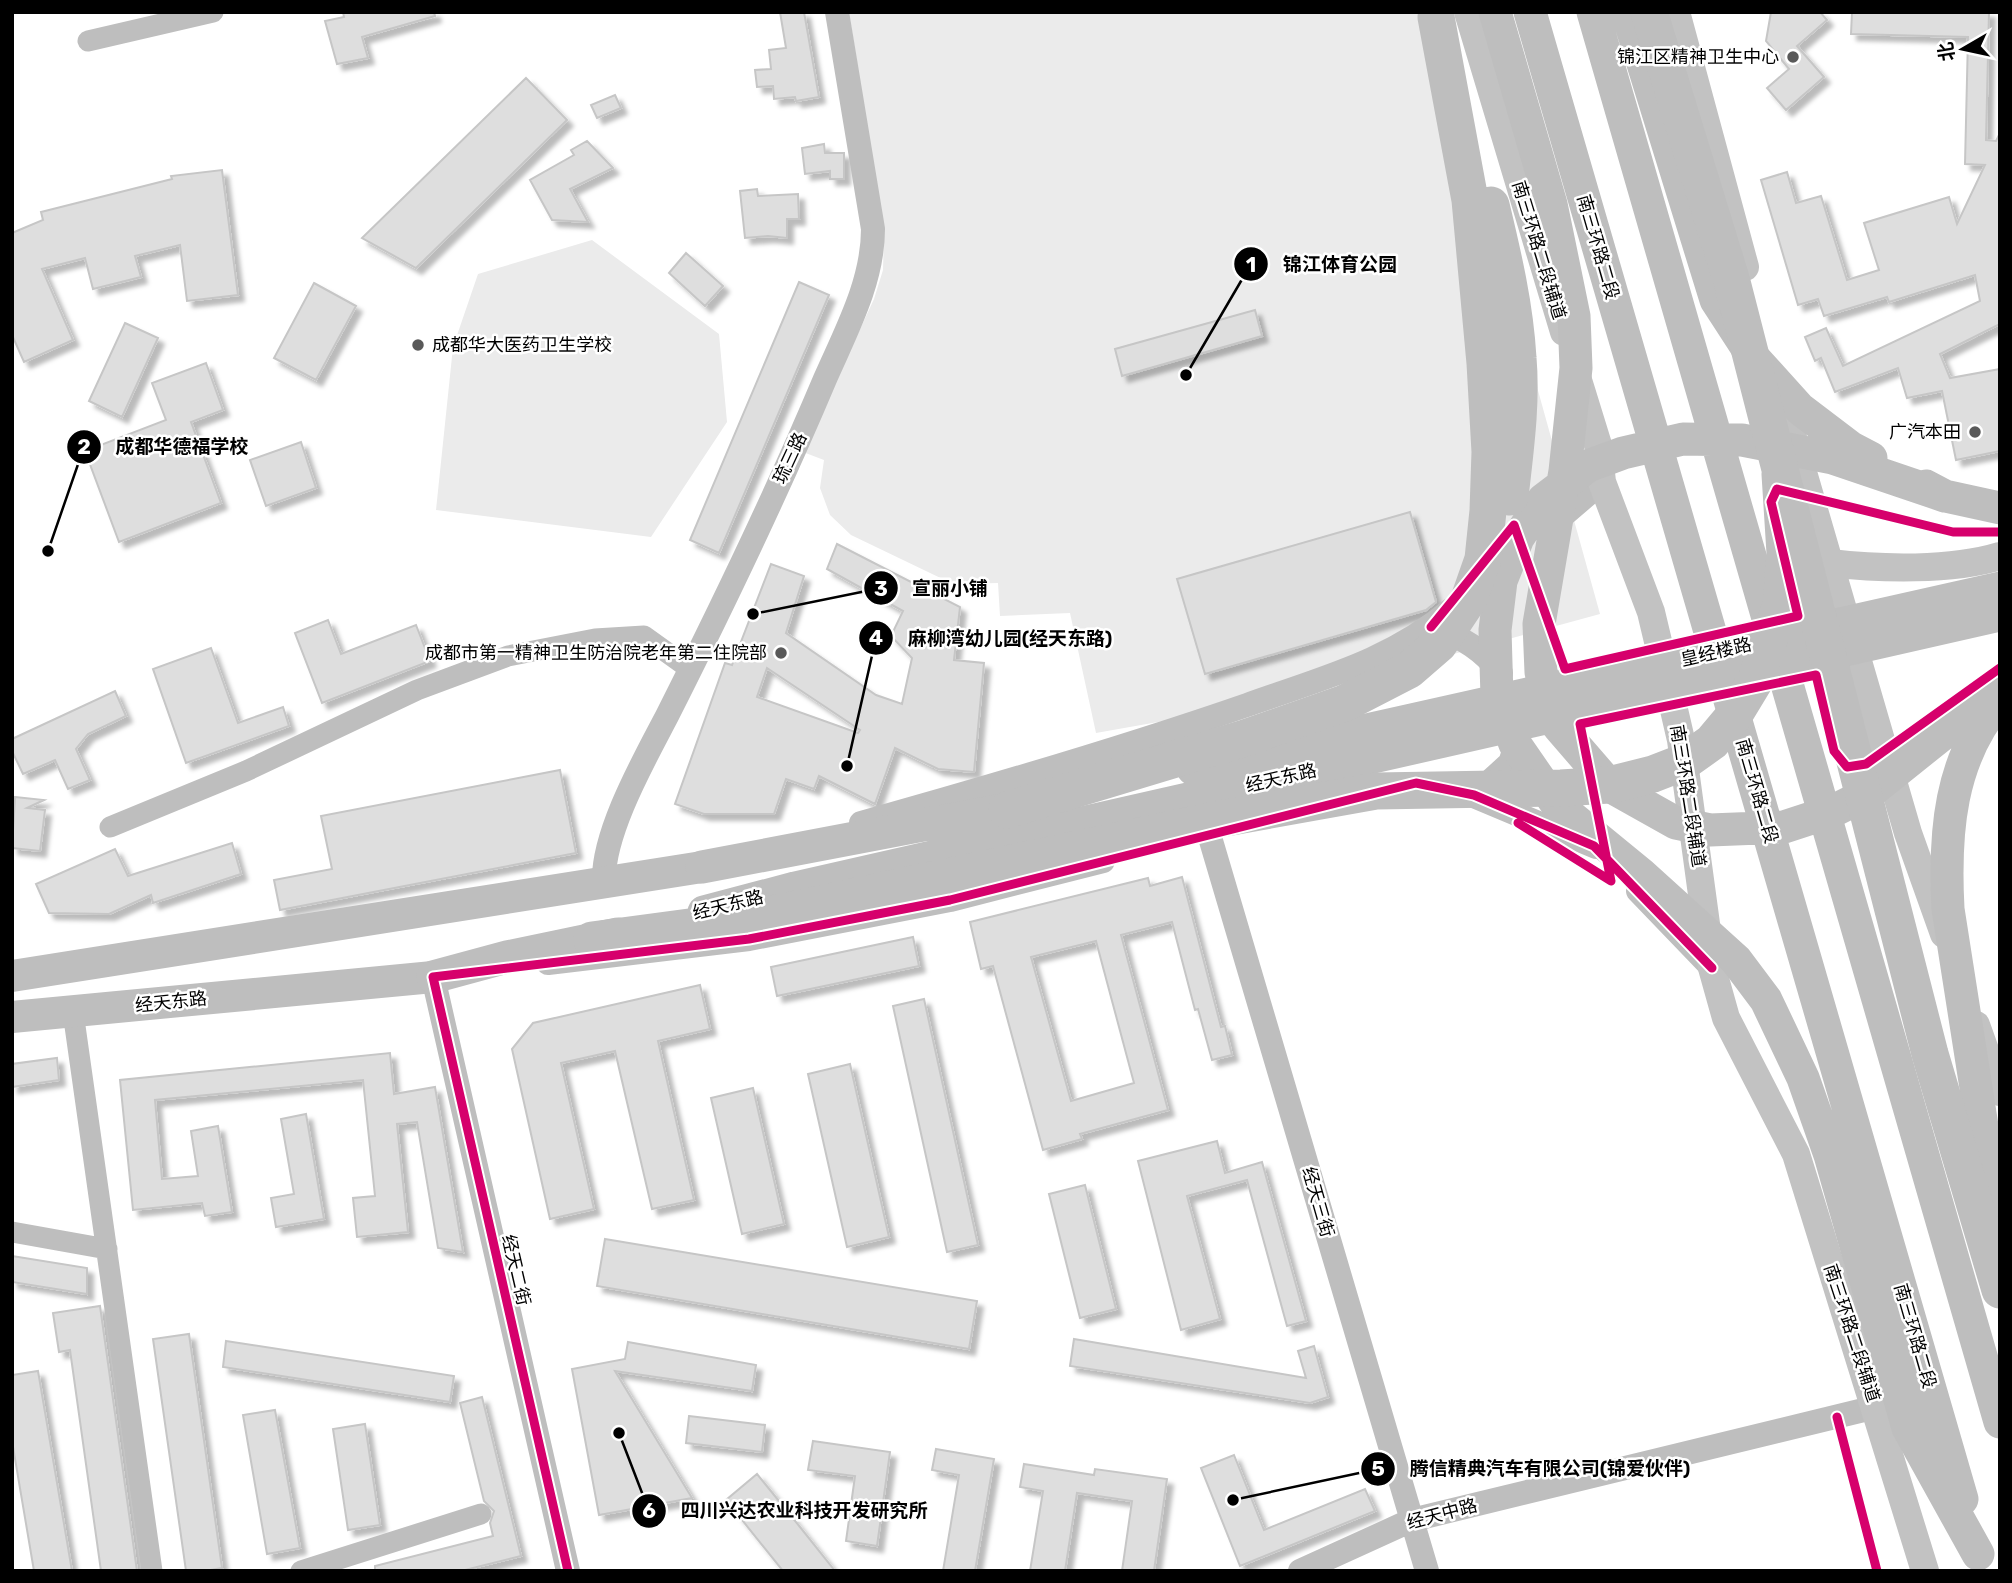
<svg xmlns="http://www.w3.org/2000/svg" width="2012" height="1583" viewBox="0 0 2012 1583" font-family="Rubik,'Noto Sans SC',sans-serif">
  <style>
    .green { fill: #ebebeb }
    .building { fill: #dedede; stroke: #c6c6c6; stroke-width: 2; fill-rule: evenodd; filter: url(#shadow) }
    .lines { fill: none; stroke-linecap: round; stroke-linejoin: round }
    .minor { stroke: #bebebe; stroke-width: 21 }
    .tertiary { stroke: #bebebe; stroke-width: 24 }
    .secondary { stroke: #c2c2c2; stroke-width: 28 }
    .primary { stroke: #bebebe; stroke-width: 32 }
    .trunk { stroke: #bebebe; stroke-width: 33 }
    .motorway { stroke: #bebebe; stroke-width: 37 }
    .cycleway-casing { stroke: #fff; stroke-width: 13 }
    .cycleway { stroke: #d6006c; stroke-width: 9 }
    .poi-dot { fill: #595959; stroke: #fff; stroke-width: 2.5 }
    .labels { text-anchor: middle; stroke-width: 5; stroke-linejoin: round; paint-order: stroke }
    .poi-label { font-size: 18px; fill: #000; stroke: #fff; text-anchor: end }
    .street-label { font-size: 18px; fill: #000; stroke: #fff }
    .leader { fill: none; stroke: #000; stroke-width: 2.5 }
    .callout-dot { fill: #000; stroke: #fff; stroke-width: 2.5 }
    .mark-label { font-size: 21px; text-anchor: middle; font-weight: bold; fill: #fff }
    .callout-label { font-size: 19px; text-anchor: middle; font-weight: bold; fill: #000; stroke: #fff; stroke-width: 5; stroke-linejoin: round; paint-order: stroke }
  </style>
  <defs>
    <filter id="shadow"><feDropShadow dx="6" dy="6" stdDeviation="2" flood-color="#0004"/></filter>
  </defs>
  <rect width="100%" height="100%" fill="#fff"/>
  <path class="green" d="M849,12H1433L1600,614L1293,698L1096,733L1070,613L1000,616L998,583L953,584L851,535L830,515L820,488L824,460L803,452L874,299L883,270L884,233Z
    M592,240L719,334L727,422L651,537L436,510L453,347L478,274Z"/>
  <path class="building" d="M343,12H434L435,16L362,37L368,58L337,64L325,21L344,17Z
    M780,12H804L819,97L796,101L795,97L774,99L773,86L757,87L755,70L771,69L769,50L786,48Z
    M1771,12H1820L1827,20L1797,46L1824,77L1786,110L1767,88L1789,69L1766,41Z
    M1852,12H1989L1986,140L1996,141L2000,133V324L1940,354L1950,378L2000,369V451L1956,460L1942,391L1907,398L1898,368L1835,392L1821,358L1815,361L1805,337L1826,328L1843,366L1980,301L1975,275L1889,302L1887,297L1824,316L1818,299L1798,305L1761,180L1787,172L1796,203L1821,196L1847,280L1879,270L1864,223L1949,197L1957,224L1985,165L1965,164L1968,37L1851,34Z
    M526,78L567,120L416,268L362,238Z
    M615,95L621,108L597,118L591,105Z
    M587,141L613,168L570,189L588,222L552,220L530,180L574,155L571,150Z
    M824,144L825,153H844V179H830V171L805,174L802,148Z
    M222,170L238,295L187,301L180,245L135,256L141,277L93,289L85,258L42,269L73,340L24,362L12,335V233L43,220L41,212L172,179L171,176Z
    M757,189L758,196L798,194L799,219H787V238L768,236L745,238L740,191Z
    M686,253L723,286L705,306L669,273Z
    M799,282L829,295L719,553L690,540Z
    M314,283L356,306L316,380L274,358Z
    M1255,310L1262,336L1122,376L1115,349Z
    M125,323L158,338L122,417L89,401Z
    M206,363L223,410L191,422L221,503L119,542L85,451L166,420L152,383Z
    M301,442L316,488L266,506L250,460Z
    M1410,512L1436,602L1426,610L1205,674L1177,579Z
    M837,544L960,607L954,660L984,663L974,772L938,769L895,748L875,804L819,776L814,789L786,779L774,814H704L675,804L725,663L732,665L771,564L804,576L786,633L876,695L902,704L912,658L891,636L903,611L827,569ZM767,668L860,730L858,733L757,697Z
    M328,620L341,654L416,625L430,661L322,703L295,633Z
    M211,648L238,723L283,707L289,726L186,763L153,669Z
    M115,691L126,716L88,734L76,749L90,780L68,789L55,760L23,774L12,751V739Z
    M560,770L576,853L280,910L274,880L332,869L321,816Z
    M15,797L44,800L27,808L45,810L40,851L12,848Z
    M232,843L241,874L153,903L151,895L109,914L49,913L36,884L115,849L128,876Z
    M1182,877L1221,1027L1225,1026L1232,1055L1212,1060L1198,1009L1195,1010L1172,922L1121,935L1168,1110L1080,1134L1082,1139L1043,1150L993,966L981,969L970,922L1148,878L1150,886ZM1096,941L1134,1083L1071,1101L1031,957Z
    M913,937L919,966L777,996L771,967Z
    M700,985L710,1029L658,1041L694,1200L652,1209L615,1051L561,1063L594,1209L550,1219L512,1049L533,1023Z
    M924,999L978,1245L947,1252L893,1006Z
    M390,1053L394,1094L435,1087L463,1252L438,1248L417,1122L397,1124L408,1232L357,1237L353,1198L375,1196L363,1080L155,1100L162,1179L198,1176L191,1131L218,1126L232,1212L205,1216L202,1203L133,1210L120,1080Z
    M57,1058L59,1080L12,1087V1064Z
    M850,1064L889,1237L847,1247L808,1074Z
    M753,1088L784,1224L742,1234L711,1098Z
    M306,1114L324,1219L276,1227L271,1198L294,1194L281,1119Z
    M1217,1141L1225,1173L1262,1162L1306,1321L1287,1326L1247,1180L1187,1196L1220,1319L1181,1330L1138,1161Z
    M1085,1185L1116,1309L1080,1318L1049,1194Z
    M605,1239L977,1301L969,1349L597,1286Z
    M12,1256L87,1268V1294L12,1282Z
    M100,1306L137,1571H101L70,1350L59,1352L53,1313Z
    M189,1334L222,1568L205,1571H186L153,1339Z
    M1074,1339L1306,1378L1298,1351L1314,1346L1328,1397L1310,1403L1070,1366Z
    M226,1341L454,1376L450,1402L223,1367Z
    M628,1342L756,1365L752,1391L615,1371L692,1498L599,1515L572,1369L625,1359Z
    M38,1371L72,1571H34L12,1441V1375Z
    M482,1397L521,1556L461,1571H375V1566L493,1536L490,1523L494,1511L484,1501L460,1403Z
    M275,1410L300,1548L267,1554L243,1415Z
    M689,1416L765,1425L762,1452L686,1443Z
    M365,1424L380,1525L348,1530L333,1429Z
    M813,1441L890,1452L877,1546L846,1541L855,1476L808,1470Z
    M936,1449L994,1459L975,1571H943L959,1475L932,1470Z
    M1234,1455L1264,1530L1365,1489L1375,1511L1240,1566L1201,1468Z
    M1024,1464L1094,1475L1095,1469L1167,1479L1154,1571H1122L1132,1501L1077,1493L1065,1571H1030L1043,1491L1020,1487Z
    M757,1474L796,1522L835,1571H783L726,1500Z"/>
  <g class="lines">
    <path class="minor" d="M88,41L213,12
      M110,827L246,771L417,690L508,656L595,639L644,636L690,669
      M73,1012L152,1571
      M12,1232L107,1249
      M301,1571L481,1514"/>
    <path class="tertiary" d="M1552,525L1602,482
      M1435,628C1464,638 1482,650 1501,673
      M1477,793L1510,763L1520,733
      M1471,795L1596,847
      M861,823C990,787 1120,749 1247,705C1322,678 1389,662 1452,609
      M1209,834L1427,1571
      M604,882C602,834 644,760 667,716C723,605 777,493 825,379C846,331 873,282 873,229L837,12
      M1638,891L1712,968
      M548,963L749,939L950,900L1103,861
      M449,975L433,977L568,1571
      M1300,1571L1412,1520L1876,1407"/>
    <path class="secondary" d="M1468,12L1564,332
      M1676,12L1745,267
      M1577,377L1598,445L1602,482L1651,612L1666,675L1681,740L1712,968L1726,1018L1796,1154L1925,1571
      M1777,383L1908,833L1944,934
      M1830,563C1880,569 1951,571 2000,556
      M1976,1025L2000,1092"/>
    <path class="primary" d="M12,976L702,867
      M12,1017L433,977"/>
    <path class="trunk" d="M1495,12L1551,204L1574,316L1576,368L1565,471L1539,624L1541,672L1559,727L1610,786L1676,823L1710,830L1784,827L1833,811L1869,793L1964,717L2000,692
      M1530,12L1962,1499
      M1593,12L2000,1422
      M1627,12L1716,300L1753,357L1800,409L1850,447L1871,458
      M1926,486L1945,496L2000,508
      M1945,496L1833,458L1742,440L1683,439L1623,453L1588,466L1543,500L1518,538L1501,581L1495,630L1497,697L1515,744L1558,806L1641,874L1736,960L1766,1000L1803,1078L1830,1155L1908,1428L1978,1554
      M2000,700C1949,759 1944,834 1948,909L2000,1241
      M1193,769L2000,588
      M702,867L1034,804
      M704,912L795,888L2000,615
      M433,977L507,957L618,934"/>
    <path class="motorway" d="M1649,12L1732,282L1930,1054L2000,1290
      M1491,205C1503,255 1515,306 1518,358C1522,404 1515,451 1510,497
      M1007,810L1245,738L1345,703L1409,670L1439,644L1469,599L1483,559L1488,511L1490,452L1485,363L1470,200L1436,17
      M592,940L749,919L1209,821L1376,791L1561,788L1609,785L1653,774L1684,762L1712,742L1733,717L1756,679L1781,604L1785,553L1780,474"/>
    <defs>
      <path id="cycleway" d="M1431,627L1514,525L1565,669L1798,616L1771,502L1777,489L1953,532H2000
        M1518,823L1611,881L1580,724L1816,675L1834,751L1847,767L1866,764L2000,668
        M1837,1417L1877,1571
        M568,1571L433,977L749,939L950,900L1416,783L1474,795L1594,846L1712,968"/>
    </defs>
    <use href="#cycleway" class="cycleway-casing"/>
    <use href="#cycleway" class="cycleway"/>
  </g>
  <g class="poi-dot">
    <circle cx="1793" cy="57" r="7"/>
    <circle cx="418" cy="345" r="7"/>
    <circle cx="1975" cy="432" r="7"/>
    <circle cx="781" cy="653" r="7"/>
  </g>
  <g class="labels">
    <g class="poi-label">
      <text x="1779" y="63">锦江区精神卫生中心</text>
      <text x="432" y="351" text-anchor="start">成都华大医药卫生学校</text>
      <text x="1961" y="438">广汽本田</text>
      <text x="767" y="659">成都市第一精神卫生防治院老年第二住院部</text>
    </g>
    <g class="street-label">
      <text transform="translate(1598 247) rotate(74)" y="6">南三环路二段</text>
      <text transform="translate(1539 250) rotate(73)" y="6">南三环路二段辅道</text>
      <text transform="translate(790 458) rotate(-65)" y="6">琉三路</text>
      <text transform="translate(1716 652) rotate(-13)" y="6">皇经楼路</text>
      <text transform="translate(1281 778) rotate(-13)" y="6">经天东路</text>
      <text transform="translate(1757 791) rotate(74)" y="6">南三环路二段</text>
      <text transform="translate(1688 796) rotate(81)" y="6">南三环路二段辅道</text>
      <text transform="translate(728 905) rotate(-14)" y="6">经天东路</text>
      <text transform="translate(171 1002) rotate(-6)" y="6">经天东路</text>
      <text transform="translate(1318 1202) rotate(74)" y="6">经天三街</text>
      <text transform="translate(516 1270) rotate(77)" y="6">经天二街</text>
      <text transform="translate(1852 1333) rotate(72)" y="6">南三环路二段辅道</text>
      <text transform="translate(1915 1336) rotate(74)" y="6">南三环路二段</text>
      <text transform="translate(1442 1514) rotate(-15)" y="6">经天中路</text>
    </g>
  </g>
  <path class="leader" d="M1186 375L1251 264M48 551L84 447M753 614L881 588M847 766L876 638M1233 1500L1378 1469M619 1433L649 1511"/>
  <g class="callout-dot">
    <circle cx="1186" cy="375" r="7"/>
    <circle cx="48" cy="551" r="7"/>
    <circle cx="753" cy="614" r="7"/>
    <circle cx="847" cy="766" r="7"/>
    <circle cx="1233" cy="1500" r="7"/>
    <circle cx="619" cy="1433" r="7"/>
    <circle cx="1251" cy="264" r="18"/>
    <circle cx="84" cy="447" r="18"/>
    <circle cx="881" cy="588" r="18"/>
    <circle cx="876" cy="638" r="18"/>
    <circle cx="1378" cy="1469" r="18"/>
    <circle cx="649" cy="1511" r="18"/>
  </g>
  <g class="mark-label">
    <text x="1251" y="272">1</text>
    <text x="84" y="454">2</text>
    <text x="881" y="596">3</text>
    <text x="876" y="645">4</text>
    <text x="1378" y="1476">5</text>
    <text x="649" y="1518">6</text>
  </g>
  <g class="callout-label">
    <text x="1340" y="271">锦江体育公园</text>
    <text x="182" y="453">成都华德福学校</text>
    <text x="950" y="595">宣丽小铺</text>
    <text x="1010" y="645">麻柳湾幼儿园(经天东路)</text>
    <text x="1550" y="1475">腾信精典汽车有限公司(锦爱伙伴)</text>
    <text x="804" y="1517">四川兴达农业科技开发研究所</text>
  </g>
  <rect width="2012" height="1583" fill="none" stroke="#000000" stroke-width="28"/>
  <g transform="translate(1963 49) rotate(261)" stroke="#ffffff" stroke-width="5" paint-order="stroke">
  <path d="M0-5L12 26L0 18L-12 26Z" fill="#000000"/>
  <text y="-10" font-size="19" font-weight="bold" text-anchor="middle" fill="#000000">北</text>
  </g>
</svg>
